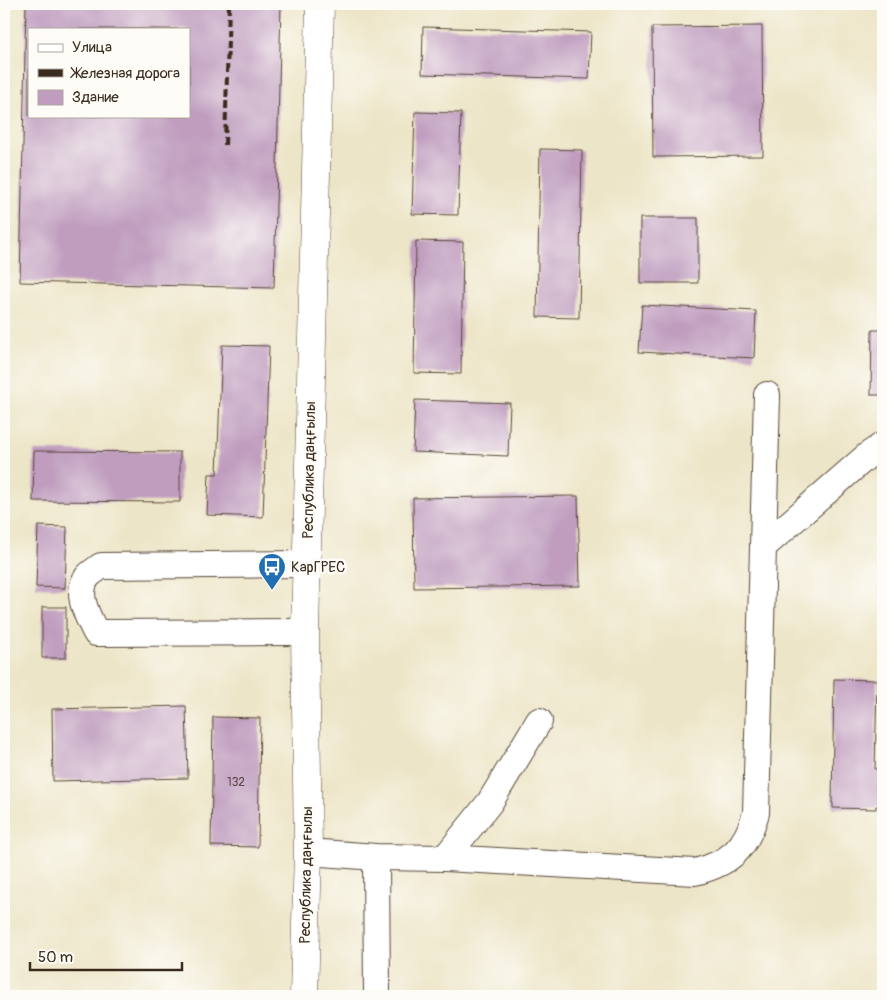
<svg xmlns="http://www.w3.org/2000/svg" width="887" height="1000" viewBox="0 0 887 1000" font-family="Pangolin,sans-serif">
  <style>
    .building { fill: #c09dbf; fill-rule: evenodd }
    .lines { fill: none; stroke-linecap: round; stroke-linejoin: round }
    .minor-casing { stroke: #564637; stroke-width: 28 }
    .major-casing { stroke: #564637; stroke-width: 29 }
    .minor { stroke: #fff; stroke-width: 26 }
    .major { stroke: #fff; stroke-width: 28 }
    .rail { stroke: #3b2a1e; stroke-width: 4; stroke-dasharray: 8 4; stroke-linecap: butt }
    .labels { text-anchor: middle; stroke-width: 5; stroke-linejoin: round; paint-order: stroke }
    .number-label { font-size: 12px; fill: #5c4746 }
    .street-label { font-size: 15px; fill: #3b2a1e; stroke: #fdfcf7 }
    .poi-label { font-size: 15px; fill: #3b2a1e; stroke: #fdfcf7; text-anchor: start }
  </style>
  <rect width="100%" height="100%" fill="#fdfcf7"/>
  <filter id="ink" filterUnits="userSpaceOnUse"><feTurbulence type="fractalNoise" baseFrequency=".02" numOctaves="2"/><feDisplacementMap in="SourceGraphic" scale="10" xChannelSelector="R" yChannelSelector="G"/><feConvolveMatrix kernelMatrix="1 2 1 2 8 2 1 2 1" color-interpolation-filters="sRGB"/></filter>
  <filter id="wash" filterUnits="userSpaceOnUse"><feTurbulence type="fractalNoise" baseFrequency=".0096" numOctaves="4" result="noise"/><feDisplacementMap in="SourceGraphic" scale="20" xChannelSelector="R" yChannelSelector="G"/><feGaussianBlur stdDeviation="1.12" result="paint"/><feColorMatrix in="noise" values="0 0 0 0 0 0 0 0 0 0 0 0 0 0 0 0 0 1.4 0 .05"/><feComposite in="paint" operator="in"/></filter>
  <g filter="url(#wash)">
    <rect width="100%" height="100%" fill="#ede5c7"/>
    <g id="blocks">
      <path class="building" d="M4,4H8L5,114H4Z
        M26,4H281L274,288L20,282ZM29,29H189V116H29Z
        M762,26L763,156L653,157L652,27Z
        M423,27L591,32L589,79L422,74Z
        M415,112L461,113L458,215L412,214Z
        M540,149L582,150L579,318L537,317Z
        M640,218H698V283H640Z
        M416,241L463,242L461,374L414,373Z
        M642,305L756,311L754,358L639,352Z
        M872,330H883V395H871Z
        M222,345L269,346L263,517L207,515L209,474H217Z
        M415,400L510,403L508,456L413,452Z
        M34,451L180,452V502L33,501Z
        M578,496L580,586L414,588L413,498Z
        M38,526L67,527L65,588L36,587Z
        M42,607H66V658H42Z
        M834,679L877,680L875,769H883V806H876V809L833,808V803H832Z
        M186,706L188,778L53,781L52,709Z
        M213,717L260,718L258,847L211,846Z"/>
    </g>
  </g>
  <g filter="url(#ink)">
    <use href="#blocks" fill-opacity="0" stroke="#564637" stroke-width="1"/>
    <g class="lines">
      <defs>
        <path id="minor" d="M763,547L867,456L883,445
          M305,632L96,633C88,617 74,593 88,576C91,573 97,569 101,566L306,564
          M308,852L376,857L445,858L490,802L539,721
          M376,857L377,996
          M445,858L695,872C731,863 746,848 756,813L767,395"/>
        <path id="major" d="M304,996L308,852L305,632L320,4"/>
      </defs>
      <use href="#minor" class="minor-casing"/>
      <use href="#major" class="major-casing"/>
      <use href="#minor" class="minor"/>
      <use href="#major" class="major"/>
      <path class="rail" d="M225,145L229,4"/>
    </g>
  </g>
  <defs>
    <symbol id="bus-pin" viewBox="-11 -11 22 30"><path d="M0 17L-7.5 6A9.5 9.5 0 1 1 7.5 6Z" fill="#1f6fb2" stroke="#fdfcf7"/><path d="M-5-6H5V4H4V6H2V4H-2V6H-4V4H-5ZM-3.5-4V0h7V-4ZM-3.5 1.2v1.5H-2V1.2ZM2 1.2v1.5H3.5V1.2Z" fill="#fff"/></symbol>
  </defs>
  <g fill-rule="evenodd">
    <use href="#bus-pin" x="256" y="551" width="32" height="43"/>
  </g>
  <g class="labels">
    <g class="number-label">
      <text x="236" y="786">132</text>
    </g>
    <g class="street-label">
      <text transform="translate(309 470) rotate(-89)" y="5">Республика даңғылы</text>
      <text transform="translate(306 875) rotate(-89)" y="5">Республика даңғылы</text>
    </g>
    <g class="poi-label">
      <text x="291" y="572">КарГРЕС</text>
    </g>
  </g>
  <rect width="887" height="1000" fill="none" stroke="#fdfcf7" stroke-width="20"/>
  <rect x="28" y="28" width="162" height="90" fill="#fdfcf7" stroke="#afa8a0"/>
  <rect x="38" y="44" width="25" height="8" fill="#ffffff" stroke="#afa8a0"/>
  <text x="72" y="52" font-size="15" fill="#3b2a1e">Улица</text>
  <rect x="38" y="69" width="25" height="8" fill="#3b2a1e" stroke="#afa8a0"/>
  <text x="72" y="78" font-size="15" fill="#3b2a1e">Железная дорога</text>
  <rect x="38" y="90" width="25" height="15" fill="#c09dbf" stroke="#afa8a0"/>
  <text x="72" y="102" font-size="15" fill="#3b2a1e">Здание</text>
  <path d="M30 962v8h152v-8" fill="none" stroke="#3b2a1e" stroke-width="2.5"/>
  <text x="38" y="962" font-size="15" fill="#3b2a1e" stroke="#fdfcf7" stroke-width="4" paint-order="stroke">50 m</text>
</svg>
